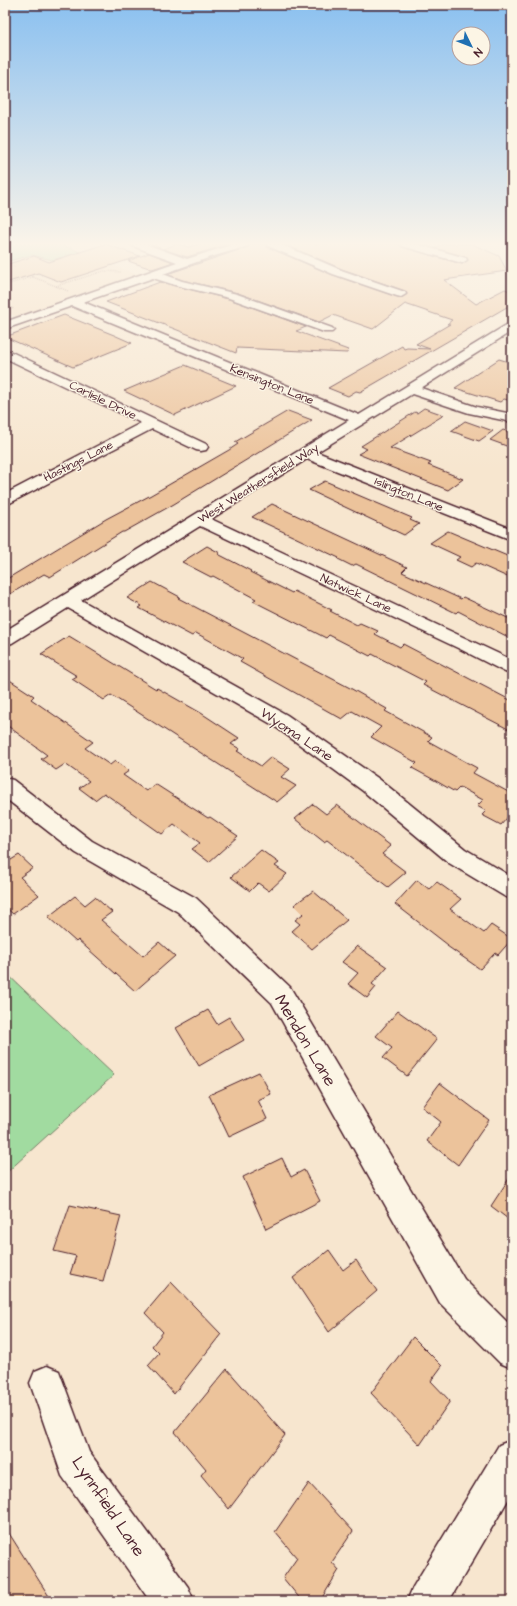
<svg xmlns="http://www.w3.org/2000/svg" width="517" height="1606" viewBox="0 0 517 1606" font-family="'Architects Daughter',sans-serif">
  <style>
    .built { fill: #f4dcbf }
    .green { fill: #a1dba0; stroke: #767d66 }
    .building { fill: #ecc39b; stroke: #4a1f2b }
    .lines { fill: none; stroke-linecap: round; stroke-linejoin: round }
    .minor-casing { stroke: #4a1f2b; stroke-width: 3 }
    .path { stroke: #4a1f2b; stroke-width: 1.5; stroke-dasharray: 0.5 1.5; stroke-linecap: butt }
    .minor { fill: #fcf5e5; fill-rule: evenodd }
    .labels { text-anchor: middle; stroke-width: 3; stroke-linejoin: round; paint-order: stroke }
    .far-street-label { font-size: 12px; fill: #4a1f2b; stroke: #fcf5e5 }
    .street-label { font-size: 14px; fill: #4a1f2b; stroke: #fcf5e5 }
    .near-street-label { font-size: 17px; fill: #4a1f2b; stroke: #fcf5e5 }
  </style>
  <rect width="100%" height="100%" fill="#f7e6cf"/>
  <filter id="ink" filterUnits="userSpaceOnUse"><feTurbulence type="fractalNoise" baseFrequency=".025" numOctaves="2"/><feDisplacementMap in="SourceGraphic" scale="8" xChannelSelector="R" yChannelSelector="G"/><feConvolveMatrix kernelMatrix="1 2 1 2 8 2 1 2 1" color-interpolation-filters="sRGB"/></filter>
  <g filter="url(#ink)">
    <path class="built" d="M80,252L138,275L18,317L5,312V262L32,255L52,260Z"/>
    <path class="green" d="M5,244H59L80,252L52,260L32,255L5,262Z
      M5,972L114,1075L5,1174Z"/>
    <path class="building" d="M105,244L140,256L61,282L38,273L5,283V265L34,256L49,262Z
      M176,244L189,247L200,244H229L187,257L163,249Z
      M251,244H265L267,247L333,275L401,298L407,294L405,291L342,269L284,244H399L402,247L462,264L468,260L466,257L435,248L443,244H472L499,256L507,271L444,280L476,304L505,289L512,292V304L360,392L356,391L348,396L328,388L402,346L404,349L407,348L430,349L416,344L450,324H447L452,320L405,304L373,329L333,315L319,322L238,293L182,280L167,274L248,247Z
      M149,253L173,262L152,269L128,261Z
      M160,282L229,299L306,327L296,331L348,350L347,353L237,348L236,353L106,302Z
      M64,315L114,335L132,343L73,367L5,337Z
      M499,359L512,363V401L504,399L500,402L455,388Z
      M185,365L236,386L175,415L124,391Z
      M424,408L444,415L390,448L431,463L428,465L463,479L448,490L358,454L367,449L361,446L415,412L417,413Z
      M288,411L312,420L174,504L124,532H122L50,577L44,574L5,597V580L106,519L151,495L229,450L238,444L235,442Z
      M465,421L493,431L479,441L451,431Z
      M503,430L512,433V448L490,440Z
      M325,481L412,518L410,520L419,524L404,535L309,490Z
      M272,504L407,567L402,572L461,599L463,597L512,620V639L458,611L456,613L356,564L352,566L338,559L339,558L252,517Z
      M448,531L512,558V579L476,563L471,567L456,560L460,557L430,543Z
      M207,546L220,553L218,554L251,571L250,572L292,593L294,591L332,610L330,611L357,625L360,623L378,631L375,634L400,647L403,644L512,701V731L423,685L426,682L372,654L370,656L329,635L326,638L253,601L256,599L213,576L211,577L182,562Z
      M152,582L180,597L178,598L350,688L387,709L385,711L432,737L428,741L477,768L473,773L512,794V812L501,825L482,815L486,811L477,806L483,800L460,787L455,792L436,781L412,768L417,763L371,737L381,727L352,711L342,719L240,662L243,659L196,633L192,636L139,608L142,606L127,598Z
      M69,636L156,689L157,688L201,713L239,738L231,744L240,749L237,751L261,766L271,757L290,769L281,777L296,786L277,802L111,695L104,700L72,679L77,676L41,654Z
      M5,677L34,696L31,699L93,742L85,748L110,765L115,761L129,771L123,775L146,791L155,784L208,818L210,817L238,836L209,862L192,849L200,843L174,824L162,834L104,793L95,800L79,788L89,781L65,764L56,770L41,759L47,755L5,724Z
      M313,804L326,814L337,805L391,846L382,854L406,872L388,887L327,840L324,842L295,819Z
      M261,850L279,863L275,866L287,874L269,891L258,883L250,891L231,877Z
      M19,855L33,868L20,877L39,895L13,914L5,907V862L6,863Z
      M417,880L429,889L437,882L461,899L450,909L484,933L491,925L512,939L498,955L495,953L480,969L447,946L448,945L395,904Z
      M313,891L347,920L312,949L292,931L300,924L295,920L303,914L294,905Z
      M75,896L85,905L95,897L112,912L101,920L143,956L159,942L175,956L135,991L78,940L76,942L48,917Z
      M357,946L387,967L372,984L376,987L367,998L348,984L358,973L342,962Z
      M208,1010L217,1024L229,1017L244,1040L199,1066L176,1028Z
      M398,1011L437,1039L407,1076L383,1058L392,1048L376,1036Z
      M259,1072L271,1094L258,1100L267,1119L229,1137L209,1095Z
      M440,1083L489,1120L458,1165L427,1141L441,1122L422,1107Z
      M282,1158L291,1177L304,1170L320,1201L266,1229L243,1177Z
      M512,1174V1222L491,1206Z
      M70,1205L121,1216L103,1281L70,1274L76,1256L54,1251Z
      M329,1250L343,1270L356,1260L377,1291L329,1332L293,1278Z
      M171,1282L221,1334L174,1394L148,1365L159,1353L152,1346L163,1332L145,1313Z
      M413,1337L442,1366L431,1381L450,1401L420,1445L371,1393Z
      M227,1369L285,1435L229,1509L201,1475L206,1469L175,1432Z
      M309,1483L353,1531L332,1562L339,1570L320,1601H302L283,1578L297,1558L275,1532Z
      M5,1527L52,1601H5Z"/>
    <g class="lines">
      <defs>
        <path id="minor" d="M131,244H146L187,259L234,244H250L248,246L211,257L163,274L182,281L237,294L332,328L334,330L332,332H324L229,298L175,285L153,278L83,302L359,415L508,324L512,323V331L421,388L477,407L512,414V422L469,413L412,394L317,452L512,529V540L307,459L211,519L512,660V674L505,672L462,650L200,526L81,600L287,715L379,779L465,849L512,877V899L504,896L449,863L363,791L273,725L68,608L12,643L5,645V631L349,420L72,306L5,329V322L177,262L133,246Z
          M266,244H280L341,270L405,292L406,294L401,297L397,296L333,274L268,246Z
          M400,244H416L466,258L467,260L462,263L402,246Z
          M5,349L206,444L208,447L206,450L201,451L196,450L152,429L10,503L5,505V494L141,423L5,358Z
          M5,778L13,780L92,841L196,898L290,987L464,1279L512,1327V1368L500,1363L440,1303L272,1003L178,912L76,853L5,798Z
          M47,1366L59,1371L89,1452L188,1587L194,1601H150L62,1476L30,1383L35,1371Z
          M512,1440V1493L449,1601H407L413,1587L499,1445Z"/>
      </defs>
      <use href="#minor" class="minor-casing"/>
      <path class="path" d="M5,264L15,267
        M33,272V277
        M5,285L33,277L56,286L104,271L121,272
        M56,286L68,291
        M5,306L14,309"/>
      <use href="#minor" class="minor"/>
    </g>
  </g>
  <linearGradient id="sky" x2="0" y2="1"><stop stop-color="#8ac0f0"/><stop offset="0.52" stop-color="#fbf4e9"/><stop offset="1" stop-color="#fbf4e9" stop-opacity="0"/></linearGradient>
  <rect width="517" height="469" fill="url(#sky)"/>
  <g class="labels">
    <g class="far-street-label">
      <text transform="translate(272 384) rotate(22)" y="4">Kensington Lane</text>
      <text transform="translate(103 400) rotate(26)" y="4">Carlisle Drive</text>
      <text transform="translate(78 461) rotate(-27)" y="4">Hastings Lane</text>
      <text transform="translate(258 483) rotate(-32)" y="4">West Weathersfield Way</text>
      <text transform="translate(409 494) rotate(22)" y="4">Islington Lane</text>
      <text transform="translate(356 593) rotate(25)" y="4">Natwick Lane</text>
    </g>
    <g class="street-label">
      <text transform="translate(297 734) rotate(34)" y="5">Wyoma Lane</text>
    </g>
    <g class="near-street-label">
      <text transform="translate(306 1040) rotate(59)" y="6">Mendon Lane</text>
      <text transform="translate(109 1506) rotate(56)" y="6">Lynnfield Lane</text>
    </g>
  </g>
  <rect width="517" height="1606" fill="none" stroke="#fcf5e5" stroke-width="20"/>
  <rect x="10" y="10" width="497" height="1586" fill="none" stroke="#4a1f2b" stroke-width="1.5" filter="url(#ink)"/>
  <g transform="translate(471 46) rotate(133)"><circle r="19" fill="#fcf5e5" stroke="#b59f9b"/>
  <path d="M0-3L7 15L0 10L-7 15Z" fill="#1f6fb2"/>
  <text y="-6" font-size="11" font-weight="bold" text-anchor="middle" fill="#4a1f2b">N</text>
  </g>
</svg>
